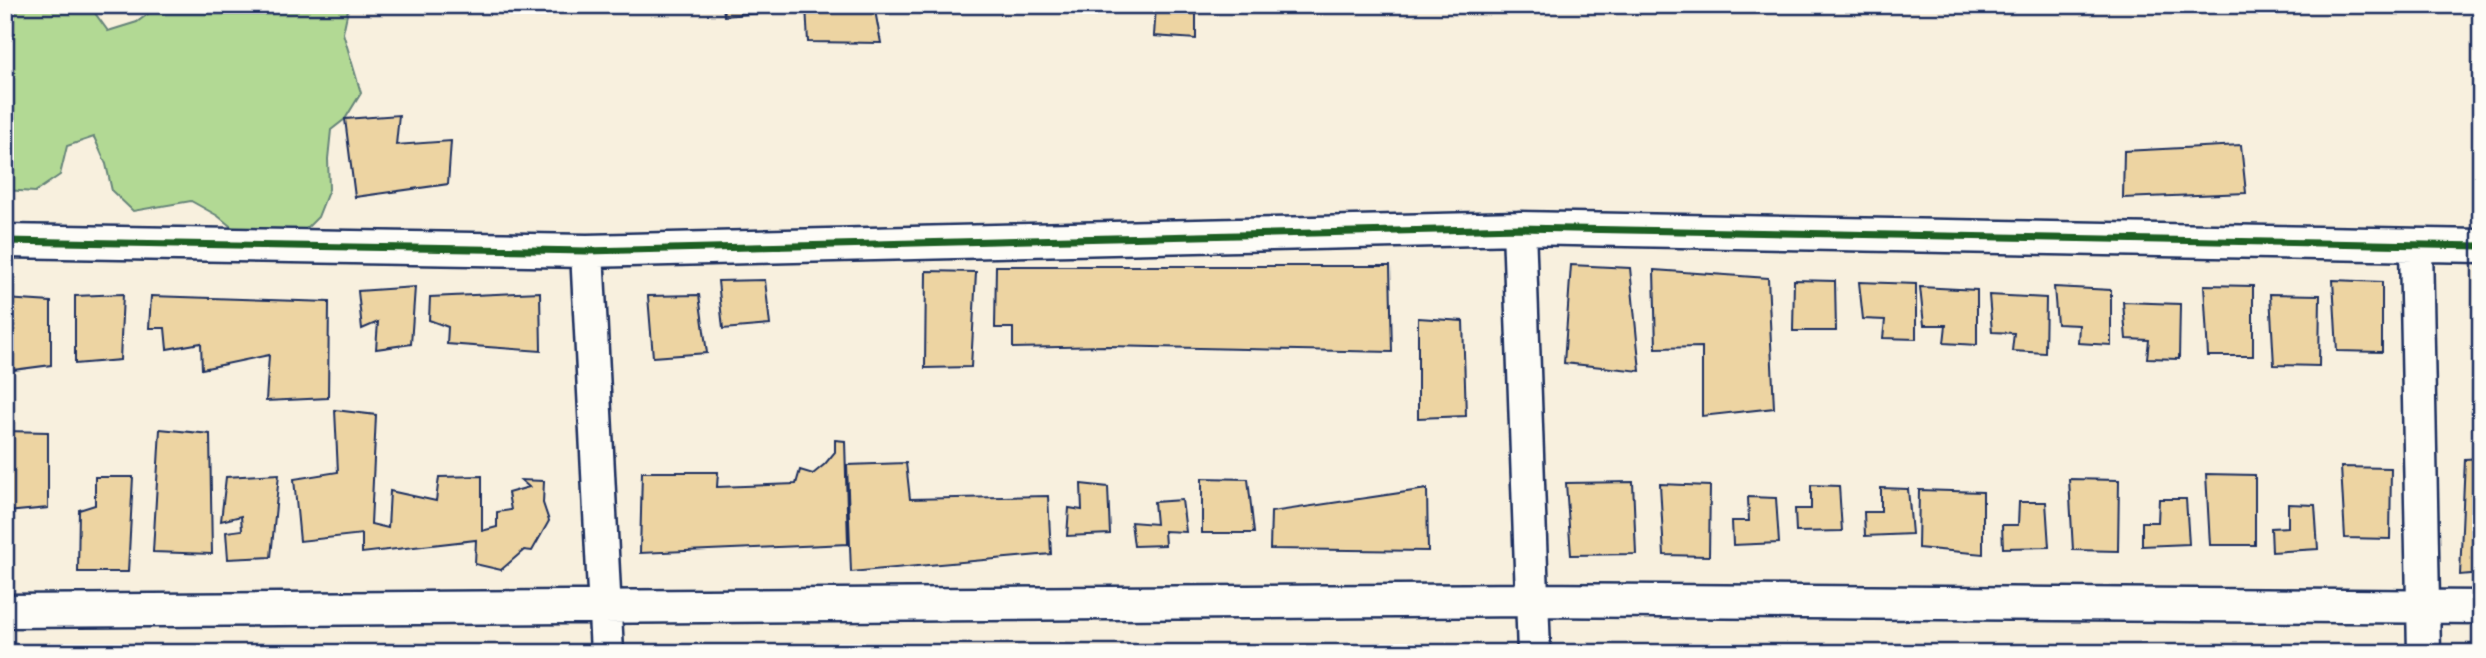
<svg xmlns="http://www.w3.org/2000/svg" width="2486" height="658" viewBox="0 0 2486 658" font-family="'Comic Neue',sans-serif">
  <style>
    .green { fill: #b2d994; stroke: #668479; stroke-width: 2 }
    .building { fill: #edd4a2; stroke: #1b2f5e; stroke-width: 2 }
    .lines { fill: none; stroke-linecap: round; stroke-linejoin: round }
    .street-casing { stroke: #1b2f5e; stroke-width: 37 }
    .street { stroke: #fdfcf7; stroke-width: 32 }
    .cycleway-casing { stroke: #fdfcf7; stroke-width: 11 }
    .cycleway { stroke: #1b5e20; stroke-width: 7 }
  </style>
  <rect width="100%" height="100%" fill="#f8f0de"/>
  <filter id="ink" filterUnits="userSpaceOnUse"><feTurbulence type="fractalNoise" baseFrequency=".0143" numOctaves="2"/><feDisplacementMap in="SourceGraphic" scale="14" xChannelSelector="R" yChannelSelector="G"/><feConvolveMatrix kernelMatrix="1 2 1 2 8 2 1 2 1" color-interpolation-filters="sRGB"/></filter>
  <g filter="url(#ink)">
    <path class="green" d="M5,5H89L108,31L137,22L160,5H349L343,33L361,93L345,119L331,130L328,159L329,189L318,217L298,237L240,234L218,216L191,201L133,211L112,191L106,164L94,137L67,146L60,175L35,192L5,190Z"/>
    <path class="building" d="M723,5H774L775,12L724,16Z
      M874,5L881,43L808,42L806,6Z
      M1156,5H1196V39L1154,36Z
      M399,115L396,145L451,141L448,184L355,197L345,119Z
      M2241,145L2246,193L2123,198L2124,151Z
      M1571,265L1630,268L1640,371L1564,363Z
      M996,266H1390L1392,352L1107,346L1013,348V328H995Z
      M1654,270L1768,278L1774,408L1702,416V347L1656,348Z
      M926,271L976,272L971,367L925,368Z
      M765,280L770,325L723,329L718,281Z
      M1794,280L1835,281L1836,331H1793Z
      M2333,280L2382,282V352L2337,351Z
      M1859,282L1916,284V339L1883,338L1885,320L1863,319Z
      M2204,285L2253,286V356H2208Z
      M415,287L411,344L376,349L378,322L362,329L358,291Z
      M1920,287L1977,290V345L1944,343L1946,325H1924Z
      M2054,287L2111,290V345L2078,343L2079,325L2057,324Z
      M540,292L541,351L447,344L448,327L429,320L430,297Z
      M123,294L120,360L75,364V296Z
      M2270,294L2320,295L2319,366L2274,365Z
      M699,295L707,353L653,357L648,296Z
      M1989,295L2046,298L2045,353L2012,351L2014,333L1992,332Z
      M151,296L329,302L328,398L266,401L269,355L202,369L201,343L167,349L165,328H149Z
      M5,299L51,302V365L5,371Z
      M2123,302L2180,304L2179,359L2147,358L2149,340L2126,339Z
      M1418,318L1463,321L1466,416L1418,418Z
      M335,410L376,415L371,524L388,528L390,491L436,501L439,477L482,476V531L497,527V512L511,510L508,493L529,487L521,480L544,481L543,503L549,521L532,551L524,550L501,570L475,564L476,540L362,553V534L300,541L294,479L338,472Z
      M160,429L210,434L212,554L153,552Z
      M5,431L48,432V508L7,512L5,528Z
      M835,440L845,441L848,544L640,553L642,472H718L717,487L796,484L800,470L813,474L825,464L835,452Z
      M2481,458V573L2460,575L2465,459Z
      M906,463L910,499L1048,496L1051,554L851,572L847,465Z
      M2341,467L2391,468L2390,539L2345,538Z
      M279,474L271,557L228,559L226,532L242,530L241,516L221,521L226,477Z
      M2206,474L2255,475V545H2210Z
      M95,477H133L128,572H78L79,510L95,505Z
      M1202,478L1248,479L1254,533H1202Z
      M2069,479L2119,480L2118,551L2073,550Z
      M1633,482L1636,554L1571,555L1566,483Z
      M1081,484L1108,487L1110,534L1067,536L1069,508L1082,510Z
      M1660,484L1710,486L1709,556L1664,555Z
      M1811,485L1839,486L1842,531L1796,532L1795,509H1811Z
      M1881,488L1908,489L1912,534L1865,536L1864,512H1881Z
      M1427,489L1428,551L1270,549L1271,512Z
      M1919,490L1983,492V554L1918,548Z
      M1748,497L1776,498L1779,543L1733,545L1732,521H1749Z
      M2159,499H2186L2189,544L2142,546V522H2158Z
      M1182,500L1186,532L1164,531L1165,545L1134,546L1131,522L1156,524L1154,502Z
      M2019,502H2046L2049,547L2003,548L2002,525H2018Z
      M2288,504L2315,505L2318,549L2272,552L2271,528L2288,527Z
      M5,564L12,590H5Z"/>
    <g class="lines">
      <defs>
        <path id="street" d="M1519,228L1534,653
          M5,241L587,251L1519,228L2481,246
          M2416,246L2424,653
          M587,251L607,653
          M5,611L1532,600L2481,607"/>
      </defs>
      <use href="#street" class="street-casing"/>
      <use href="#street" class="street"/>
      <defs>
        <path id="cycleway" d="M5,241L587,251L1519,228L2481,246"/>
      </defs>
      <use href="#cycleway" class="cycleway-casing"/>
      <use href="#cycleway" class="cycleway"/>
    </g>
  </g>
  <rect width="2486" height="658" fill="none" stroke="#fdfcf7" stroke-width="28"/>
  <rect x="14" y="14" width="2458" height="630" fill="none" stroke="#1b2f5e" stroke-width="2.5" filter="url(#ink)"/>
</svg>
